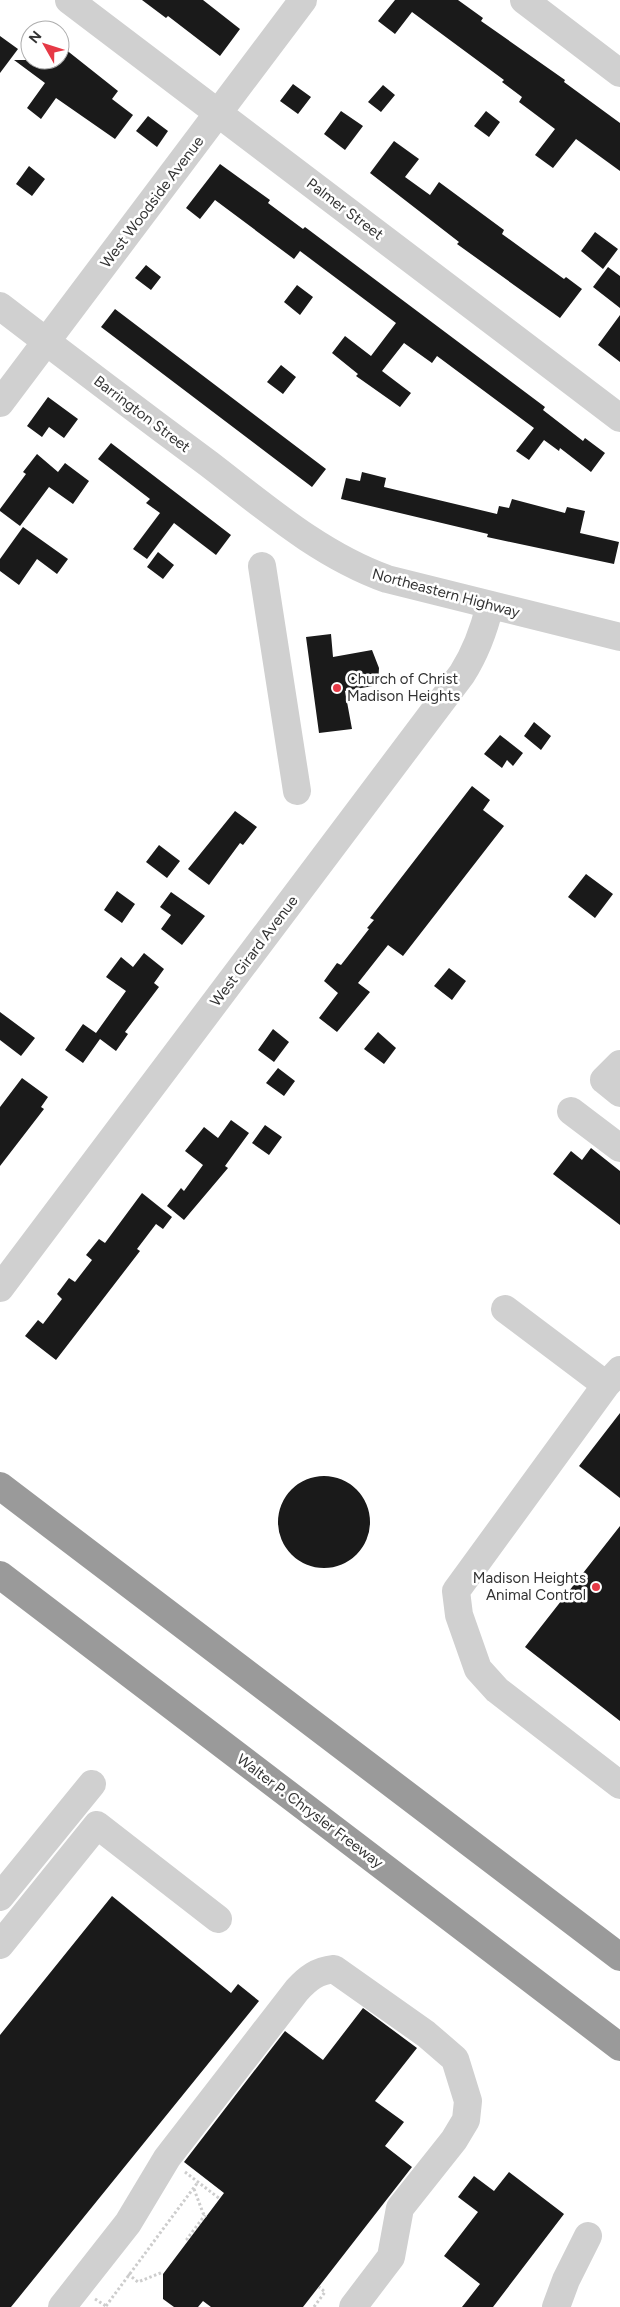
<svg xmlns="http://www.w3.org/2000/svg" width="620" height="2307" viewBox="0 0 620 2307" font-family="Figtree,sans-serif">
  <style>
    .building { fill: #1a1a1a }
    .lines { fill: none; stroke-linecap: round; stroke-linejoin: round }
    .path { stroke: #cdcdcd; stroke-width: 3; stroke-dasharray: 2.5 2.5; stroke-linecap: butt }
    .minor { stroke: #d0d0d0; stroke-width: 28 }
    .highway { stroke: #9a9a9a; stroke-width: 28 }
    .poi-dot { fill: #e63946; stroke: #fff; stroke-width: 2 }
    .labels { text-anchor: middle; stroke-width: 5; stroke-linejoin: round; paint-order: stroke }
    .street-label { font-size: 15px; fill: #333; stroke: #fff }
    .poi-label { font-size: 15px; fill: #333; stroke: #fff; text-anchor: start }
  </style>
  <rect width="100%" height="100%" fill="#fff"/>
  <path class="building" d="M142,0H203L240,29L220,56L168,16L166,18Z
    M395,0H458L483,18L481,21L565,80L564,82L620,123V171L576,139L553,168L535,155L555,129L519,102L522,97L502,82L504,80L412,12L395,34L378,21Z
    M0,36L18,49L0,73Z
    M60,45L118,91L112,99L133,115L115,139L56,98L41,119L27,108L45,83L14,60H60Z
    M293,84L311,97L298,114L280,101Z
    M383,85L395,95L381,112L368,102Z
    M341,111L363,126L345,150L324,134Z
    M486,111L500,122L489,137L474,126Z
    M148,116L168,131L157,147L136,131Z
    M394,141L419,159L405,177L430,195L439,182L504,230L502,234L564,279L566,277L582,289L560,318L457,244L459,242L370,173Z
    M220,164L270,200L268,203L303,229L305,227L545,407L543,410L583,441L585,438L605,453L591,472L560,448L559,451L544,440L529,460L516,451L534,428L437,356L432,363L404,343L382,371L411,393L400,407L356,376L358,374L332,353L345,336L371,356L396,323L300,251L294,259L215,200L200,219L186,208Z
    M29,166L45,179L32,196L16,184Z
    M595,232L618,249L603,269L581,251Z
    M146,265L161,277L151,290L135,278Z
    M608,267L620,276V308L593,287Z
    M297,285L313,297L300,315L284,302Z
    M115,309L326,469L312,487L101,327Z
    M620,315V362L598,345Z
    M281,365L296,377L283,394L267,382Z
    M48,397L78,419L64,438L49,427L42,437L27,426Z
    M111,443L231,535L216,555L174,523L147,559L133,549L160,513L146,503L150,499L98,459Z
    M37,454L58,472L65,463L89,481L73,504L49,487L20,526L0,511V509L26,474L23,472Z
    M362,472L386,478L384,487L497,514L499,506L509,508L512,499L565,513L567,507L585,511L580,533L619,542L614,564L487,537L488,534L341,499L346,478L360,481Z
    M23,527L68,559L57,574L37,559L19,585L0,571V559Z
    M158,552L174,565L163,579L147,567Z
    M331,634L333,657L372,650L379,668L378,685L345,691L352,729L319,733L306,637Z
    M534,722L551,736L541,750L524,736Z
    M500,735L523,753L513,766L507,760L502,768L484,754Z
    M472,786L490,800L483,810L504,826L403,956L388,945L358,983L370,992L337,1032L319,1018L338,993L324,981L337,963L341,965L369,929L367,928L374,920L370,918Z
    M235,811L257,827L243,845L240,843L209,885L188,869Z
    M159,845L180,861L167,878L146,862Z
    M586,874L613,894L595,918L568,897Z
    M117,891L135,904L122,923L104,910Z
    M171,892L205,916L182,945L161,929L171,915L160,907Z
    M144,953L164,969L154,983L159,987L125,1032L128,1034L116,1051L100,1039L83,1063L65,1050L83,1024L96,1033L126,991L106,977L121,957L133,967Z
    M449,968L466,981L452,1000L434,986Z
    M0,1012L35,1038L21,1056L0,1040Z
    M273,1029L289,1042L274,1062L258,1050Z
    M378,1032L396,1048L384,1064L364,1049Z
    M278,1068L295,1081L284,1096L266,1083Z
    M22,1078L48,1097L41,1107L44,1109L0,1166V1107Z
    M231,1120L249,1133L225,1166L228,1168L184,1220L167,1206L181,1188L184,1191L203,1165L185,1151L204,1127L218,1138Z
    M265,1125L282,1137L269,1155L252,1143Z
    M591,1148L620,1171V1225L553,1174L571,1151L582,1160Z
    M142,1193L172,1217L163,1229L156,1224L137,1249L140,1251L56,1360L25,1336L38,1320L43,1324L62,1299L57,1294L69,1278L75,1282L92,1260L86,1255L99,1239L105,1243Z
    M620,1413V1498L579,1466Z
    M278 1522a46 46 0 1 1 92 0a46 46 0 1 1-92 0Z
    M620,1526V1721L525,1647Z
    M112,1896L231,1993L238,1984L259,2001L11,2307H0V2035Z
    M363,2008L417,2048L375,2101L404,2122L385,2146L412,2167L303,2307H211L203,2301L198,2307H174L163,2299V2274L224,2193L184,2162L285,2031L323,2060Z
    M509,2172L564,2214L493,2307H462L480,2284L444,2256L478,2212L458,2197L474,2176L494,2191Z"/>
  <g class="lines">
    <path class="path" d="M185,2172L220,2199
      M194,2189L203,2213L206,2217
      M188,2240L187,2239L205,2215
      M128,2274L138,2282L163,2272
      M95,2299L106,2306
      M106,2306L198,2182
      M314,2307L325,2292L319,2287"/>
    <path class="minor" d="M69,0L620,418
      M524,0L620,73
      M0,306C69,359 139,412 209,464C265,507 320,555 387,579L620,637
      M0,403L303,0
      M262,566L297,791
      M620,1064L604,1080L620,1093
      M571,1111L620,1148
      M0,1288L462,674C476,652 484,630 490,605
      M505,1309L606,1385
      M620,1370L606,1385L456,1591L459,1615L478,1669L497,1690L620,1785
      M0,1897L92,1784
      M0,1945L97,1825L218,1919
      M62,2307L128,2223L167,2158L297,1990C308,1978 317,1971 334,1969L426,2034L455,2059L468,2101L466,2120L454,2140L400,2208L391,2257L353,2307
      M556,2307L566,2280L588,2236"/>
    <path class="highway" d="M0,1486L620,1957
      M0,1575L620,2047"/>
  </g>
  <g class="poi-dot">
    <circle cx="337" cy="688" r="5"/>
    <circle cx="596" cy="1587" r="5"/>
  </g>
  <g class="labels">
    <g class="street-label">
      <text transform="translate(152 202) rotate(-53)" y="5">West Woodside Avenue</text>
      <text transform="translate(345 209) rotate(37)" y="5">Palmer Street</text>
      <text transform="translate(142 414) rotate(37)" y="5">Barrington Street</text>
      <text transform="translate(446 593) rotate(15)" y="5">Northeastern Highway</text>
      <text transform="translate(254 951) rotate(-53)" y="5">West Girard Avenue</text>
      <text transform="translate(310 1811) rotate(37)" y="5">Walter P. Chrysler Freeway</text>
    </g>
    <g class="poi-label">
      <text x="347" y="684">Church of Christ<tspan x="347" dy="17">Madison Heights</tspan></text>
      <text x="586" y="1583" text-anchor="end">Madison Heights<tspan x="586" dy="17">Animal Control</tspan></text>
    </g>
  </g>
  <g transform="translate(45 45) rotate(309)"><circle r="24" fill="#ffffff" stroke="#adadad"/>
  <path d="M0-4L9 19L0 12L-9 19Z" fill="#e63946"/>
  <text y="-8" font-size="14" font-weight="bold" text-anchor="middle" fill="#333333">N</text>
  </g>
</svg>
